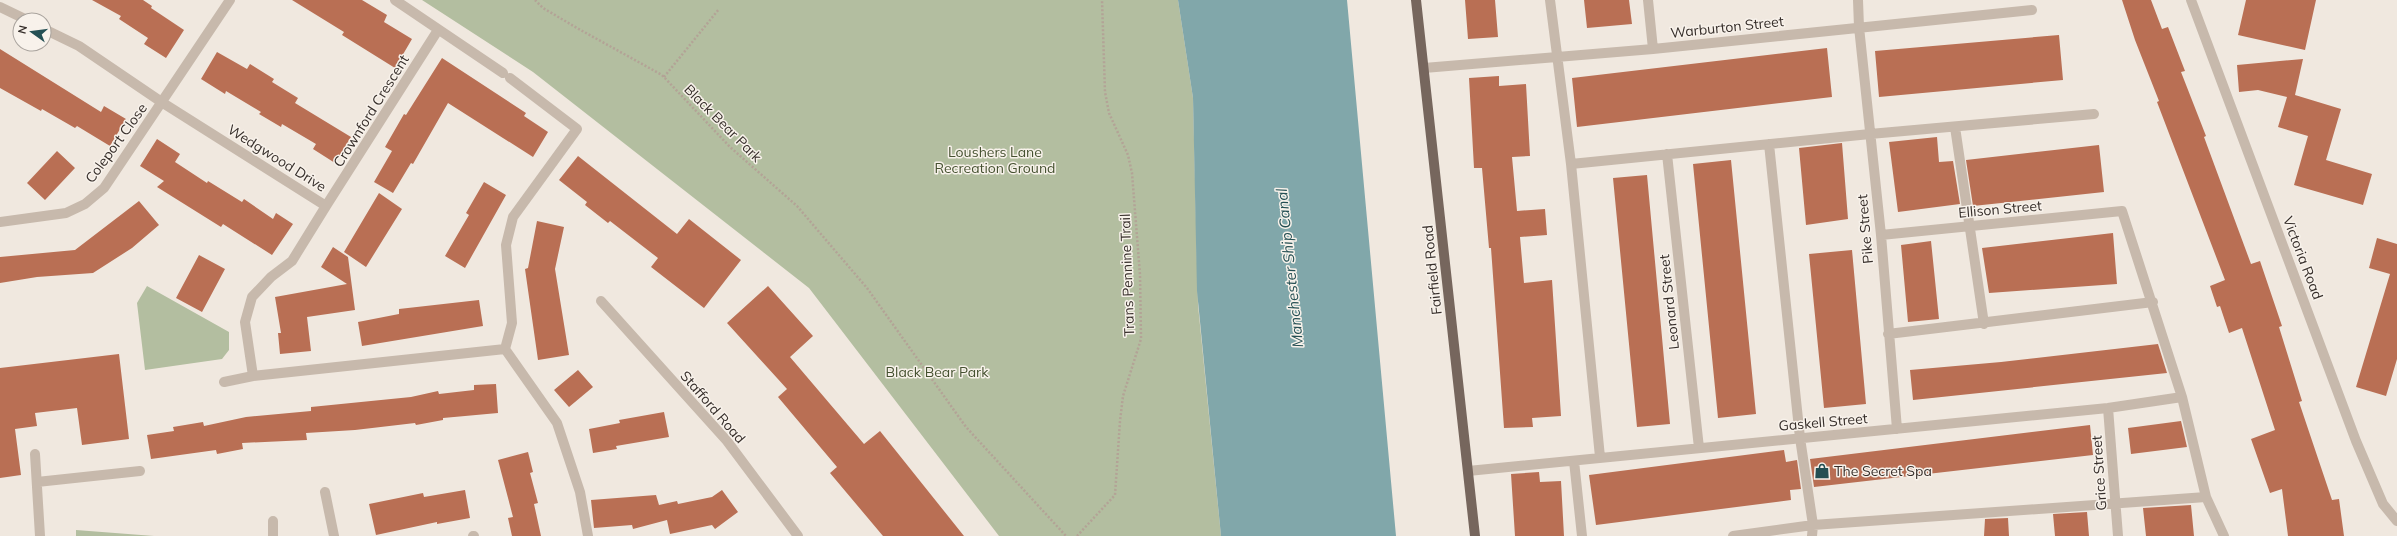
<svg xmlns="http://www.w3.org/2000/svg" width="2397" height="536" viewBox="0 0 2397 536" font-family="Mulish,sans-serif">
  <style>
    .green { fill: #b3bea0 }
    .water { fill: #81a7aa }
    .building { fill: #b96f54 }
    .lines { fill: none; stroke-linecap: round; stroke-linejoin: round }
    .path { stroke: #b3a396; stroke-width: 2.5; stroke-dasharray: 2 2; stroke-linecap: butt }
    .minor { stroke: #c7b9ac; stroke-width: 10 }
    .major { stroke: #76665d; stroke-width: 10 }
    .labels { text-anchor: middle; stroke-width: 3; stroke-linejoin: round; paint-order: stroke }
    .street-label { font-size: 14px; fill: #362e2a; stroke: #f8f2eb }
    .park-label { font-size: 14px; fill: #455130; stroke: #f8f2eb }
    .poi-label { font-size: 14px; fill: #362e2a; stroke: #f8f2eb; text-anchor: start }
    .water-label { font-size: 15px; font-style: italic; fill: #244f53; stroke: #f8f2eb }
  </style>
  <rect width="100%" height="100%" fill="#f0e8df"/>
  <path class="green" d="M422,0H1178L1193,98L1198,305L1221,536H999L809,288L533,72Z
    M147,286L229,332V350L222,359L145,370L137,303Z
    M76,530L154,536H76Z"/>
  <path class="water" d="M1178,0H1347L1396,536H1221L1197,291L1193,98Z"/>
  <path class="building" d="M92,0H143L152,6L151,8L184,30L166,58L144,44L148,38L119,19L121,16Z
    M292,0H362L387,15L384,22L412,39L395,68L342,35L344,32Z
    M1465,0H1495L1498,37L1468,39Z
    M1584,0H1629L1632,24L1587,28Z
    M2122,0H2151L2162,29L2168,27L2185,71L2181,72L2206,136L2204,137L2251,264L2260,261L2282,326L2279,327L2302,401L2299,402L2332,500L2339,499L2344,536H2288L2282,489L2270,493L2251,439L2275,430L2242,328L2229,333L2220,306L2217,307L2210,286L2225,280L2157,102L2159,101L2135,40Z
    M2246,0H2316L2305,50L2238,35Z
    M2059,35L2063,80L1879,97L1875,51Z
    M1827,48L1832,97L1577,127L1572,78Z
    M0,49L101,112L104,106L126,119L110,146L77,126L75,128L42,109L41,111L0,88Z
    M217,52L247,69L250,64L274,79L272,82L298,98L295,103L351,137L335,163L313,149L316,144L282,124L281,127L259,114L261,112L226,91L225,94L201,79Z
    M442,58L526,113L524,116L548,132L533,157L448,103L413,164L411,163L393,193L374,182L392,151L385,147L404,114L406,115Z
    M2303,59L2295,95L2341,109L2326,160L2372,174L2363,205L2294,185L2308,136L2278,127L2287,97L2258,90L2239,92L2237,65Z
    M1499,76V86L1526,84L1530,156L1512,157L1517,211L1545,209L1547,235L1520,237L1524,283L1552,280L1561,416L1532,418L1533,427L1504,428L1491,248H1489L1482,168H1474L1469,78Z
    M1937,137L1939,162L1953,161L1960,204L1898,212L1889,142Z
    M157,139L180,154L175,162L207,183L208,181L242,202L244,199L273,219L276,213L293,224L272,255L223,224L221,227L157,187L164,181L140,166Z
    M1842,143L1848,219L1806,225L1799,148Z
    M2099,145L2104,192L1973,206L1966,160Z
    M57,151L75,168L45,200L27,183Z
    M578,156L677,234L689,219L741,260L704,308L651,267L658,258L610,221L608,223L585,205L587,202L559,180Z
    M1731,160L1756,414L1718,418L1693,164Z
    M1647,175L1670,424L1637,427L1613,178Z
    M484,182L506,195L465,268L445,256L469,215L466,213Z
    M379,193L402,209L366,267L344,252Z
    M139,201L159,225L132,248L93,273L37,277L0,283V257L75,250Z
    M537,221L564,227L555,269L569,355L538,360L525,269L528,268Z
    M2113,233L2117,284L1989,293L1982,248Z
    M2377,238L2397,244V359L2386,396L2356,387L2390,274L2369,268Z
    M1931,241L1939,319L1908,322L1901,245Z
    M333,247L348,257L355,310L307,317L311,351L280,354L278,333H281L275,297L347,284L321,267Z
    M1852,250L1866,404L1824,408L1809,254Z
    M199,255L225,269L202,312L176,298Z
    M768,286L813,336L790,357L864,444L880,431L964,536H883L830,473L837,467L778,397L787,389L727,323Z
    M479,300L483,326L362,346L358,322L399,314V309Z
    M2158,344L2167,373L1913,400L1910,370L2001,362Z
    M119,354L129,439L82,445L77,408L35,413L37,426L15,429L21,475L0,478V368Z
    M578,370L593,387L569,407L554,390Z
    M496,384L498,413L443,418V420L416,425L415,423L355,430L306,433L307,440L242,443L243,449L217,454L216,450L151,459L147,435L174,431L173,427L203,422L204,426L246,417L311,411V407L411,397L438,391L439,394L474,390V385Z
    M664,412L669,437L616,446L617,449L593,453L589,429L620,423L619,420Z
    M2181,421L2187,447L2131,454L2128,428Z
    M2090,425L2093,455L1814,487L1810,459Z
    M1784,450L1786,462L1797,460L1801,489L1790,490L1791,500L1596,525L1589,475Z
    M528,452L533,472L530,473L538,503L534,504L541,536H512L508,518L513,517L498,460Z
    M1539,472L1540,482L1561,481L1564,536H1515L1511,474Z
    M465,490L470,518L437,524V522L376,535L369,504L423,493L424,497Z
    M722,490L738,512L715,529L712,525L670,534L667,520L633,529L632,525L594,528L591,500L656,495L659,505L677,501L678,504L712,497Z
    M2191,505L2194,536H2146L2143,508Z
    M2087,512L2089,536H2055L2053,514Z
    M2008,518L2009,536H1984L1985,519Z"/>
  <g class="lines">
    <path class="path" d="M535,0L543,8L577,28L662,75L730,147L797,206L867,288L966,427L1066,536
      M664,77L719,9
      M1077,536L1115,495L1120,421L1123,396L1141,339L1140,275L1132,173L1128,155L1109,113L1105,92L1102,0"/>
    <path class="minor" d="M395,0L503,73
      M1550,0L1571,164L1600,457
      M1648,0L1653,49
      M1858,0L1859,27L1881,235L1897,429
      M2191,0L2356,441L2383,504L2397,521
      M0,7L27,20
      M44,29L79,46L163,103L326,206L292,261L271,277L252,297L245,322L253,376
      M1424,68L1653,49L2032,10
      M1955,127L1984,324
      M1769,144L1800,438L1813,525L1812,536
      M1667,154L1699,448
      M1571,164L1870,134L2094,114
      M326,206L438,30
      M0,222L66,213L85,204L104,188L230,0
      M1881,235L2122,211L2182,397L2206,497L2224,536
      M601,301L727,441L798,536
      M1888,334L2153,302
      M505,349L512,323L506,245L513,217L577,129L510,78
      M505,349L557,423L580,492L588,536
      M224,382L253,376L505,349
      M2108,408L2118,536
      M35,454L40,536
      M1574,461L1582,536
      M1468,471L2108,408L2182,397
      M37,482L140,471
      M325,492L334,536
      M273,521V536
      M473,536H474
      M1733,536L1813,525L2206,497"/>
    <path class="major" d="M1416,0L1475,536"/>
  </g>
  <defs>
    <symbol id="shop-bare" viewBox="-9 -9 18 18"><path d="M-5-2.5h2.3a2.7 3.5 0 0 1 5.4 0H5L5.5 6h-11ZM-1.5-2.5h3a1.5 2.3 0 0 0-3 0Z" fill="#244f53" stroke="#f8f2eb" stroke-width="2.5" paint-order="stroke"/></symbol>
  </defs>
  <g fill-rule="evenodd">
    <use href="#shop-bare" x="1811" y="460" width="22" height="22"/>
  </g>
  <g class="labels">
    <g class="street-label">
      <text transform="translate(1727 27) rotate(-6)" y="5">Warburton Street</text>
      <text transform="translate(371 111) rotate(-58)" y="5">Crownford Crescent</text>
      <text transform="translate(723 123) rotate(45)" y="5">Black Bear Park</text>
      <text transform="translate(116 143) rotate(-54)" y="5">Coleport Close</text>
      <text transform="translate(277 158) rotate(32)" y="5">Wedgwood Drive</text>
      <text transform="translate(2000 209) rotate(-5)" y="5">Ellison Street</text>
      <text transform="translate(1865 229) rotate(-95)" y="5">Pike Street</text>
      <text transform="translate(2303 258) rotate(69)" y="5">Victoria Road</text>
      <text transform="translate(1432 270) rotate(-96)" y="5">Fairfield Road</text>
      <text transform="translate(1127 275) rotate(-92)" y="5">Trans Pennine Trail</text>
      <text transform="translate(1669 302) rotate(-96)" y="5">Leonard Street</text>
      <text transform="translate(713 407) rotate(49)" y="5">Stafford Road</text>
      <text transform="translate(1823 422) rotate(-5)" y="5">Gaskell Street</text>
      <text transform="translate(2099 473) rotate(-94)" y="5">Grice Street</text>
    </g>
    <g class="park-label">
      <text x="995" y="157">Loushers Lane<tspan x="995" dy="16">Recreation Ground</tspan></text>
      <text x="937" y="377">Black Bear Park</text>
    </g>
    <g class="poi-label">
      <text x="1834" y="476">The Secret Spa</text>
    </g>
    <g class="water-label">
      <text transform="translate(1290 268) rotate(-96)" y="5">Manchester Ship Canal</text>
    </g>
  </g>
  <g transform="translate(32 32) rotate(284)"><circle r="19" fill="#f8f2eb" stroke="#aaa49e"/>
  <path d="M0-3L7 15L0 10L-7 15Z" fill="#244f53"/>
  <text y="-6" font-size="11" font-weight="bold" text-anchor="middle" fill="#362e2a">N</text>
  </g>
</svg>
